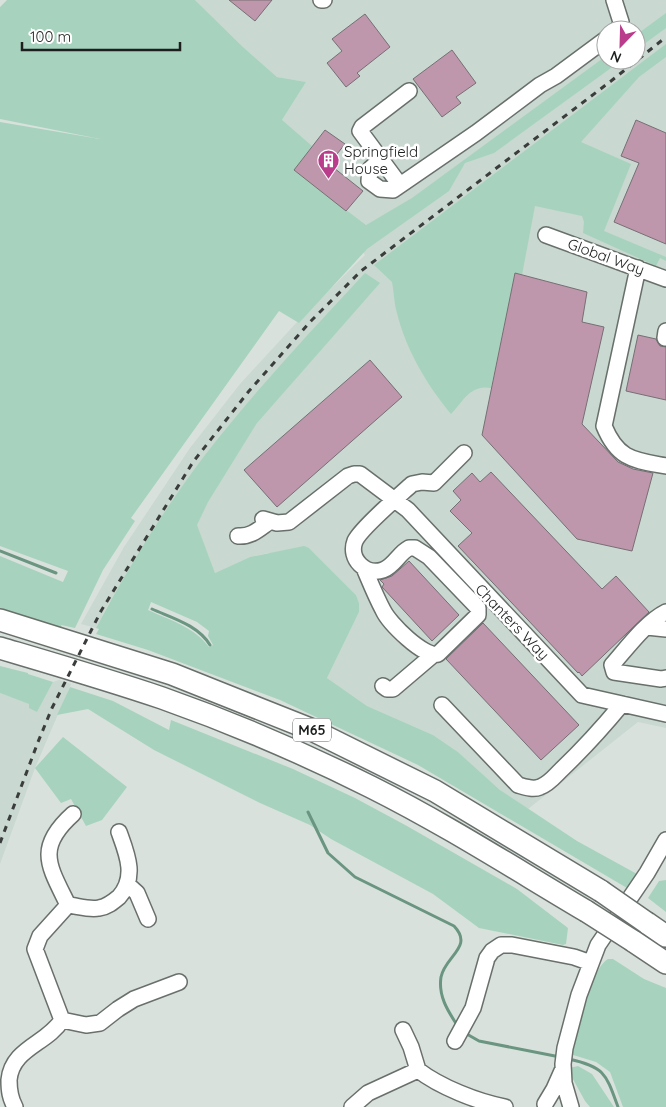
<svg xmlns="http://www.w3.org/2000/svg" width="666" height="1107" viewBox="0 0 666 1107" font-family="Quicksand,sans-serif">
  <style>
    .built { fill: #c9d8d0; fill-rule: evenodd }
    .green { fill: #a7d3be; fill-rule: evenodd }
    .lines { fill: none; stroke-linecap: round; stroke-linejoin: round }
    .stream { stroke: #6a9581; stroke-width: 3 }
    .building { fill: #bf97ac; stroke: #766f73 }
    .minor-casing { stroke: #69706c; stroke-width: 18 }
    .highway-casing { stroke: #69706c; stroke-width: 24 }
    .minor { stroke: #fff; stroke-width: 15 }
    .highway { stroke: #fff; stroke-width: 21 }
    .rail { stroke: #3a3d3c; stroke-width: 3; stroke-dasharray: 6 6; stroke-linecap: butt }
    .highway-bridge-casing { stroke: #69706c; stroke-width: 24; stroke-linecap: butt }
    .highway-bridge { stroke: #fff; stroke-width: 21 }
    .labels { text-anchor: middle; stroke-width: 5; stroke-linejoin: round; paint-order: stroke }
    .shield { fill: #fff; stroke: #606262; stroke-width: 1 }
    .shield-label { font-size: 14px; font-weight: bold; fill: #1c1f1e }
    .poi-label { font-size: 15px; fill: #1c1f1e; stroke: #fff; text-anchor: start }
    .street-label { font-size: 15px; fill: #1c1f1e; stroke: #fff }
  </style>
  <rect width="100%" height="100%" fill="#d9e1dd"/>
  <path class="built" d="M195,0H666V728L638,722L528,809L500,790L458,752L433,735L367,706L327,678L359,612V603L356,595L309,548L271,554L268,553L250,557L215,573L197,526L151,602L148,610L110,601L96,628L81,624L124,547L190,448L240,384L298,321L365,255L360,248L410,200L366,225L294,170L282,120L306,82L277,77L243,47ZM606,30H636V60H606Z
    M59,680L71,684L35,768L0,864V693L30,704L37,712L53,682Z"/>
  <path class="green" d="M7,0H195L243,47L277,77L306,82L282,120L312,146L294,170L366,225L412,198L606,56V60H622L494,153L465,163L449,191L367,249L299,323L279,311L131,518L135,521L103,570L75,628L61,625L62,628L0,612V556L63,582L68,571L0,546V122L100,139L0,119V7Z
    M666,13V28L636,50V35Z
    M666,44V57L639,77L581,142L631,164L604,231L666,257V261L660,258L656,266L583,233L584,222L582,216L535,206L522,275L515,273L491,388C471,384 464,400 451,414C427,385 406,350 397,313C394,303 394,292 392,282L374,265Z
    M365,273L380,283L257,423L208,502L197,525L215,573L250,557L304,546L309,548L356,595L359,603V612L327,678L367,706L433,735L458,752L500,790L577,841L637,874L627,888L418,765L280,700L148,650L96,634L99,629L96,628C128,568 164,509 205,455C255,391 310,332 365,273ZM151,602L197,622L209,631L208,636L213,645L209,647C194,627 170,620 148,610Z
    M0,666L28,673V674L53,682L37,712L29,708V704L0,693Z
    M70,687L113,701L169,730L171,720L293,769L355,798L407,826L517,889L568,928L566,944L563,945L479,928L433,894L331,839L310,825L260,803L154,750L88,709L57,715Z
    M63,737L127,787L102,820L86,826L71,799L61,803L35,768Z
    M666,880V912L648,898L659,881Z
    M608,959H613L644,979L666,988V1107H623L610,1072L596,1062L570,1054C576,1034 591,968 608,959Z
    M578,1066L592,1074L614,1107H590L585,1101L569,1072V1068Z"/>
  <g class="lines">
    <path class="stream" d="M0,551L56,573
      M152,609C172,618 198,625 210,645
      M308,812L328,853L355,877L454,926C474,947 445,956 441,977C438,996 448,1011 457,1025
      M465,1033L479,1041L560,1057
      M569,1059C605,1067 606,1074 618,1107"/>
  </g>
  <path class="building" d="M229,0H272L255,21Z
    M365,14L390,47L357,73L360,76L346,87L327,63L342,51L332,39Z
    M452,50L476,83L456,97L461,103L442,117L413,79Z
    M636,120L666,133V244L614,222L639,163L621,156Z
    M325,130L345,144L329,164L363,191L346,211L294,170Z
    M515,273L587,292L582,322L604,327L582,424L618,462L633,469L653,473L632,551L577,539L482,435Z
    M638,335L656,339L660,346L666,347V400L626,391Z
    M370,360L402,397L277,507L244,470Z
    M491,472L602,589L616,576L649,612L582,676L579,672L578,673L458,546L472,533L450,511L461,500L453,491L472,473L480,482Z
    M409,561L459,615L432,641L382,587L384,584L380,580L392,576Z
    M483,623L579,725L541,760L446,659Z"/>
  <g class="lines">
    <defs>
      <path id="minor" d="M321,0H324
        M614,0L621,22L618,30
        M380,160L370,169L369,181L380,189L393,190L476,133L540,85L556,76L606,39
        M400,185L360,131L362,127L409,91
        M546,235L666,279
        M638,268L604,426C618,460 634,460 666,466
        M665,338L666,331
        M263,519L277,523L289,522L348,476L354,474H360L408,510L582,695L666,714
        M238,536C251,537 259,529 269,522
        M364,568C370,582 376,597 383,610C389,623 424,658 438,654L478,615V608L429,557L415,548H409C399,553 394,566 383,570C366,576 348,559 355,541C361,528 400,495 412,484L422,482L434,483L464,453
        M666,612C646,622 627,648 612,665L614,672L661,679L666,678
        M647,627L666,629
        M383,686L387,689H393L433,655
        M442,705L518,785C525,787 533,790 540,787C549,784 555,776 561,770C583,749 603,727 622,704
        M127,884L137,893L148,919
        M68,905C78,906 89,910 99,908C107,907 113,902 119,897C137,877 127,854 119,832
        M68,905C49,866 35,848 73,814
        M62,1020L86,1025L100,1023L118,1009L134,999L179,982
        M403,1030L411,1047L418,1070
        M455,1041L473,1008L487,958L492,951L501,945H512L574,957L591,963
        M545,1104L554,1089L562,1071
        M15,1107C10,1098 9,1091 9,1080C12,1048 47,1044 62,1020L35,949L40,936L68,905
        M352,1107L368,1093L418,1070C440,1087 478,1102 505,1107
        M571,1107L564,1083L563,1064L565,1048L579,995L598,945L647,873L666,840"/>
      <path id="highway" d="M0,620L172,674L310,729L435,791L601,891
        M0,648C54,664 109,680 162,698C233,723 303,753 371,787C445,824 515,869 586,911
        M647,923L666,936
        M633,941L666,963"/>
    </defs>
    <use href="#minor" class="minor-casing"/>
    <use href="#highway" class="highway-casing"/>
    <use href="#minor" class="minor"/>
    <use href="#highway" class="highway"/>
    <path class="rail" d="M0,843L38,742L52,708L101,611L193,462L249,391L310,322L361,271L611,81L666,37"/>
    <defs>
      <path id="highway-bridge" d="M601,891L647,923
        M586,911L633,941"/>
    </defs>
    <use href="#highway-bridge" class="highway-bridge-casing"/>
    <use href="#highway-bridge" class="highway-bridge"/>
  </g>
  <defs>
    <symbol id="building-pin" viewBox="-11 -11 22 30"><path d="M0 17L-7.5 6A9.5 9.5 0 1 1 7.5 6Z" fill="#ba3d8c" stroke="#fff"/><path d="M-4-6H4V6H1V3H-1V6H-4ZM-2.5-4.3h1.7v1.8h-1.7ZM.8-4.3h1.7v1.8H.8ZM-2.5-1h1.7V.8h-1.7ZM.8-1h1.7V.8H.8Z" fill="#fff"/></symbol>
  </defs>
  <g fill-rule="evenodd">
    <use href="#building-pin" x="316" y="148" width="25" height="34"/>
  </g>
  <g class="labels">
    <rect class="shield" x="293" y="718.5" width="38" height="23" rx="4"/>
    <g class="shield-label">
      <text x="312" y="735">M65</text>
    </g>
    <g class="poi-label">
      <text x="344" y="157">Springfield<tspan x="344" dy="17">House</tspan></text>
    </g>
    <g class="street-label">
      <text transform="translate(606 257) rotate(20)" y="5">Global Way</text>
      <text transform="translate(512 622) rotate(46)" y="5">Chanters Way</text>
    </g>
  </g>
  <g transform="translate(621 45) rotate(203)"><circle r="24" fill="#ffffff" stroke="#a4a5a5"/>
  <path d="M0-4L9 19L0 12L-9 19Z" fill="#ba3d8c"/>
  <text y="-8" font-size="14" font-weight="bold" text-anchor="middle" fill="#1c1f1e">N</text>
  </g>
  <path d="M22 42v8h158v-8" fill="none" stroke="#1c1f1e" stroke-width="2.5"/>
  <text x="30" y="42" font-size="15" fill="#1c1f1e" stroke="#ffffff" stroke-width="4" paint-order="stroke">100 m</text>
</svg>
